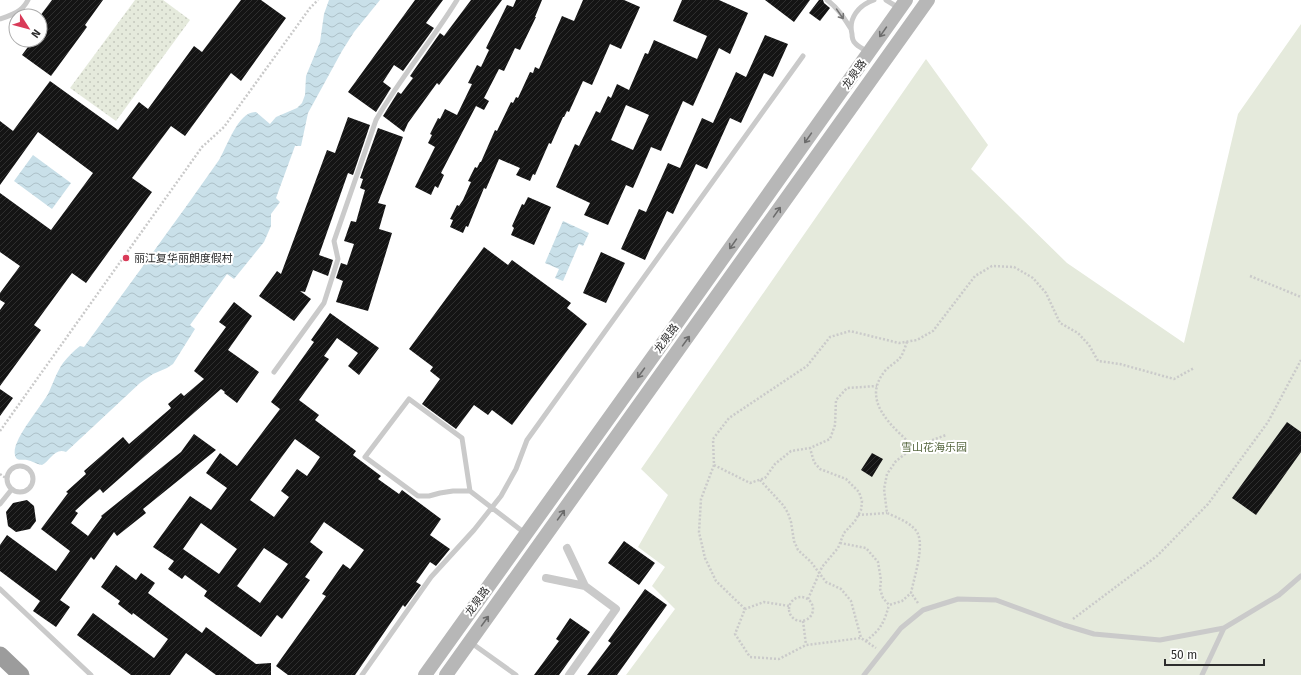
<svg xmlns="http://www.w3.org/2000/svg" width="1301" height="675" viewBox="0 0 1301 675" font-family="'Fira Sans','Noto Sans SC',sans-serif">
  <style>
    .grass { fill: url(#grass-dots) }
    .park { fill: #e5eadc }
    .water { fill: url(#water-waves) }
    .building { fill: url(#building-hatch); fill-rule: evenodd }
    .lines { fill: none; stroke-linecap: round; stroke-linejoin: round }
    .path { stroke: #cacaca; stroke-width: 2.5; stroke-dasharray: 2 2; stroke-linecap: butt }
    .service { stroke: #cacaca; stroke-width: 5 }
    .pedestrian { stroke: #cacaca; stroke-width: 8 }
    .secondary { stroke: #b7b7b7; stroke-width: 14 }
    .trunk { stroke: #9c9c9c; stroke-width: 17 }
    .oneway { stroke: #747474 }
    .oneway2 { stroke: #6b6b6b }
    .poi-dot { fill: #d93a58; stroke: #fff; stroke-width: 1.5 }
    .labels { text-anchor: middle; stroke-width: 4; stroke-linejoin: round; paint-order: stroke }
    .street-label { font-size: 11px; fill: #2d2d2d; stroke: #fff }
    .poi-label { font-size: 11px; fill: #2d2d2d; stroke: #fff; text-anchor: start }
    .park-label { font-size: 11px; fill: #55663e; stroke: #fff }
  </style>
  <defs>
    <pattern id="grass-dots" width="8" height="8" patternUnits="userSpaceOnUse"><rect width="8" height="8" fill="#e5eadc"/><path d="M2 2h.1M6 6h.1" fill="none" stroke="#c5c9bd" stroke-width="1.8" stroke-linecap="round"/></pattern>
    <pattern id="water-waves" width="16" height="10" patternUnits="userSpaceOnUse"><rect width="16" height="10" fill="#c9e0e9"/><path d="M0 5q4-4 8 0t8 0" fill="none" stroke="#adc0c8"/></pattern>
    <pattern id="building-hatch" width="6" height="6" patternUnits="userSpaceOnUse"><rect width="6" height="6" fill="#141414"/><path d="M-1 1l2-2M0 6l6-6M5 7l2-2" fill="none" stroke="#2e2e2e"/></pattern>
  </defs>
  <rect width="100%" height="100%" fill="#fff"/>
  <path class="grass" d="M135,0H163L190,20L116,121L70,88Z"/>
  <path class="park" d="M1301,24V675H626L675,609L652,586L665,567L638,547L668,495L641,469L926,59L988,145L971,169L1067,263L1184,343L1238,114Z"/>
  <path class="water" d="M329,0H380L354,32L342,51L308,113L301,146H295L276,198L280,202L271,214V226L264,242L234,279L227,274L190,325L195,329L173,364L167,368L153,374L140,383L66,452C55,447 50,461 42,465C36,464 32,461 27,460C23,459 16,462 15,455C11,441 41,407 48,394C53,384 56,373 63,363C68,357 73,351 80,346L84,347C129,285 175,223 219,160C227,147 238,111 256,112L270,124L276,117L297,108L302,103L305,95L306,76L320,42L324,14Z
    M33,155L71,183L52,209L14,181Z
    M563,221L589,233L583,246L579,244L563,281L555,278L559,269L545,263Z"/>
  <path class="building" d="M52,0H103L85,25L87,27L51,76L22,55L33,40H40V16Z
    M241,0H261L286,18L241,81L231,73L185,136L171,126L132,178L152,192L86,283L72,273L34,325L41,330L0,386V310L5,303L0,300V293L20,266L0,252V193L51,230L93,173L38,132L0,185V121L13,131L50,81L118,130L139,102L148,109L194,46L202,52Z
    M415,0H443L426,23L434,28L403,71L394,65L383,82L391,88L376,112L348,92Z
    M471,0H502L439,85L437,83L408,123L404,132L383,116L398,92L401,94L413,78L410,76L440,33L444,36Z
    M516,0H542L535,17H536L520,50L515,48L504,71L499,69L484,98L489,101L484,110L476,106L441,173L444,175L438,188L435,186L431,195L415,187L435,147L428,143L432,135L430,134L438,118L440,119L445,109L457,115L472,84L468,83L477,65L481,67L489,50L486,48L507,5L513,7Z
    M583,0H624L640,7L621,49L610,44L592,85L583,81L569,112L567,111L564,117H563L551,144L549,143L535,175L533,174L530,181L516,175L520,168L499,159L486,189L484,188L468,227L466,226L463,233L450,227L453,220L450,219L457,205L459,206L463,200L471,182L468,181L475,167L477,168L480,162H481L495,130L497,131L511,102L513,103L516,97L518,98L530,72L533,73L535,67L539,69L562,16L574,21Z
    M682,0H719L748,13L730,54L719,48L693,106L683,101L661,151L651,147L633,188L626,185L608,225L584,215L590,203L556,187L575,144L579,146L596,111L600,113L608,96L611,98L617,84L629,90L645,53L648,54L654,40L697,59L707,36L673,21ZM626,105L649,115L633,150L611,140Z
    M765,0H810L794,22Z
    M819,0H823L824,3L830,8L820,21L809,13Z
    M765,35L788,44L773,77L764,73L741,123L730,118L707,169L696,164L673,214L667,211L645,260L621,249L639,209L646,212L668,163L680,168L702,118L713,123L736,72L746,77Z
    M348,117L370,125L353,175L348,173L319,255L333,260L328,276L313,270L305,292L300,291L311,299L294,321L259,296L277,271L281,274L327,150L335,153Z
    M378,128L403,137L378,203L386,205L379,229L392,233L368,311L336,302L343,281L336,278L341,263L347,265L354,244L344,241L351,221L356,222L365,190L360,188L363,179L360,178Z
    M528,197L551,207L534,245L511,235L514,228L512,226L522,204L524,205Z
    M484,247L508,265L512,260L571,303L567,308L587,324L512,425L492,410L488,415L474,405L456,429L422,404L440,379L430,371L433,367L409,349Z
    M601,252L625,263L606,303L583,293Z
    M234,302L252,316L228,350L259,372L237,403L224,393L225,392L221,389L103,493L100,489L88,499L75,511L78,513L71,523L88,536L102,517L101,516L181,452L194,434L216,450L143,509L146,513L117,536L114,532L94,560L91,557L60,600L70,607L56,627L33,611L40,601L0,571V545L7,535L56,571L70,551L41,529L68,493L66,492L86,474L84,471L123,437L129,444L171,408L168,404L181,393L184,396L204,379L194,371L226,327L219,322Z
    M330,313L379,348L359,375L348,366L358,353L337,338L324,356L329,359L299,400L319,415L315,420L356,451L353,455L381,476L378,479L399,494L402,490L441,519L430,535L450,549L436,566L430,562L416,582L421,585L405,607L403,605L355,675H288L276,666L326,596L322,594L343,564L350,569L364,550L324,522L310,542L323,552L305,577L310,580L282,619L277,615L261,637L204,596L207,591L185,575L182,579L168,569L174,561L153,547L190,496L211,510L227,488L206,473L220,453L237,466L280,409L271,402L314,342L311,340ZM295,439L320,457L307,476L297,469L281,491L289,497L274,517L250,500ZM201,523L237,549L219,574L183,549ZM264,548L288,564L260,603L237,586Z
    M0,389L13,398L0,416Z
    M1287,422L1301,432V452L1256,515L1232,498Z
    M872,453L883,459L872,477L861,470Z
    M27,500L34,506L36,521L30,529L16,532L8,526L6,512L13,503Z
    M624,541L655,563L639,585L608,563Z
    M116,565L136,580L141,573L155,583L148,593L202,633L206,627L256,664L271,663V675H216L186,653L170,675H131L77,635L93,613L154,658L168,639L133,613L132,615L118,604L120,601L101,587Z
    M645,589L667,605L617,675H587L611,643L608,641Z
    M570,618L590,632L559,675H534L559,641L556,639Z"/>
  <g class="lines">
    <path class="path" d="M1250,276L1301,297
      M907,342C905,347 903,355 899,359C895,363 889,366 885,371C860,401 893,427 914,447
      M0,431L202,147L224,127L310,8L318,0
      M714,465L750,483L765,478L775,464L791,451L810,448L830,439L835,425L836,400L847,388L877,386
      M0,474L7,479
      M760,480L783,505L788,513L791,522L794,541L798,550L811,562L826,582L841,589L851,601L861,638
      M858,515L887,513
      M840,543L866,548L878,562L881,580L880,589L883,598L889,605L902,601L911,593
      M789 609a12 12 0 1 1 24 0a12 12 0 1 1-24 0Z
      M808,599L822,567L838,548L844,533L855,521L861,510L862,501L859,492L846,479L820,469L814,462L810,448
      M918,603L911,593C914,578 924,548 918,534C914,524 896,517 887,513L884,489L887,474L896,461L914,447L946,435
      M789,606L764,602L745,609L735,634L750,657L779,659L806,645L861,638L876,648
      M745,609L716,581L705,558L699,532L701,499L714,465L713,439L729,418L807,366L830,337L850,331L899,343L917,340L933,331L975,276L992,266L1014,267L1033,278L1046,293L1060,323L1078,333L1089,345L1098,361L1120,364L1174,379L1194,368
      M1073,619L1157,556L1208,504L1268,422L1301,360
      M803,621L806,645
      M866,641C881,629 884,623 889,605"/>
    <path class="service" d="M827,0C838,8 844,18 851,29
      M886,0L899,8
      M0,19C12,15 22,12 28,0
      M868,52C864,49 858,47 855,43C853,41 852,37 852,34C848,18 859,5 874,0
      M274,372L324,303L338,259L334,241L376,120C400,78 432,41 457,0
      M409,399L462,438L470,491H453L440,493L429,496H418L365,457Z
      M7 479a13 13 0 1 1 26 0a13 13 0 1 1-26 0Z
      M470,491L526,534
      M0,504L12,489
      M0,589L91,675
      M470,642L516,675
      M362,675L431,577L474,530L501,496L516,469L527,440L803,56
      M864,675L901,628L923,610L958,599L996,600L1064,625L1094,634L1160,640L1224,628L1279,595L1301,576
      M1202,675L1224,628"/>
    <path class="pedestrian" d="M546,578L585,586L567,548
      M569,675L616,609L585,586"/>
    <path class="secondary" d="M425,675L677,323L906,0
      M446,675L928,0"/>
    <path class="trunk" d="M0,655L21,675"/>
  </g>
  <defs><path id="oneway-shaft" d="M-6 0H5M1.5-3L5.5 0L1.5 3" fill="none" stroke-width="1.6" stroke-linecap="round" stroke-linejoin="round"/></defs>
  <use class="oneway" href="#oneway-shaft" transform="translate(840 14) rotate(55)"/>
  <g class="oneway2">
    <use href="#oneway-shaft" transform="translate(883 32) rotate(125)"/>
    <use href="#oneway-shaft" transform="translate(808 138) rotate(125)"/>
    <use href="#oneway-shaft" transform="translate(777 212) rotate(-55)"/>
    <use href="#oneway-shaft" transform="translate(733 244) rotate(125)"/>
    <use href="#oneway-shaft" transform="translate(686 341) rotate(-54)"/>
    <use href="#oneway-shaft" transform="translate(641 373) rotate(126)"/>
    <use href="#oneway-shaft" transform="translate(561 515) rotate(-54)"/>
    <use href="#oneway-shaft" transform="translate(485 621) rotate(-54)"/>
  </g>
  <circle class="poi-dot" cx="126" cy="258" r="4"/>
  <g class="labels">
    <g class="street-label">
      <text transform="translate(854 74) rotate(-55)" y="4">龙泉路</text>
      <text transform="translate(666 338) rotate(-54)" y="4">龙泉路</text>
      <text transform="translate(477 601) rotate(-54)" y="4">龙泉路</text>
    </g>
    <g class="poi-label">
      <text x="134" y="262">丽江复华丽朗度假村</text>
    </g>
    <g class="park-label">
      <text x="934" y="451">雪山花海乐园</text>
    </g>
  </g>
  <g transform="translate(28 28) rotate(126)"><circle r="19" fill="#ffffff" stroke="#ababab"/>
  <path d="M0-3L7 15L0 10L-7 15Z" fill="#d93a58"/>
  <text y="-6" font-size="11" font-weight="bold" text-anchor="middle" fill="#2d2d2d">N</text>
  </g>
  <path d="M1165 659v6h99v-6" fill="none" stroke="#2d2d2d" stroke-width="2"/>
  <text x="1171" y="659" font-size="12" fill="#2d2d2d" stroke="#ffffff" stroke-width="3" paint-order="stroke">50 m</text>
</svg>
